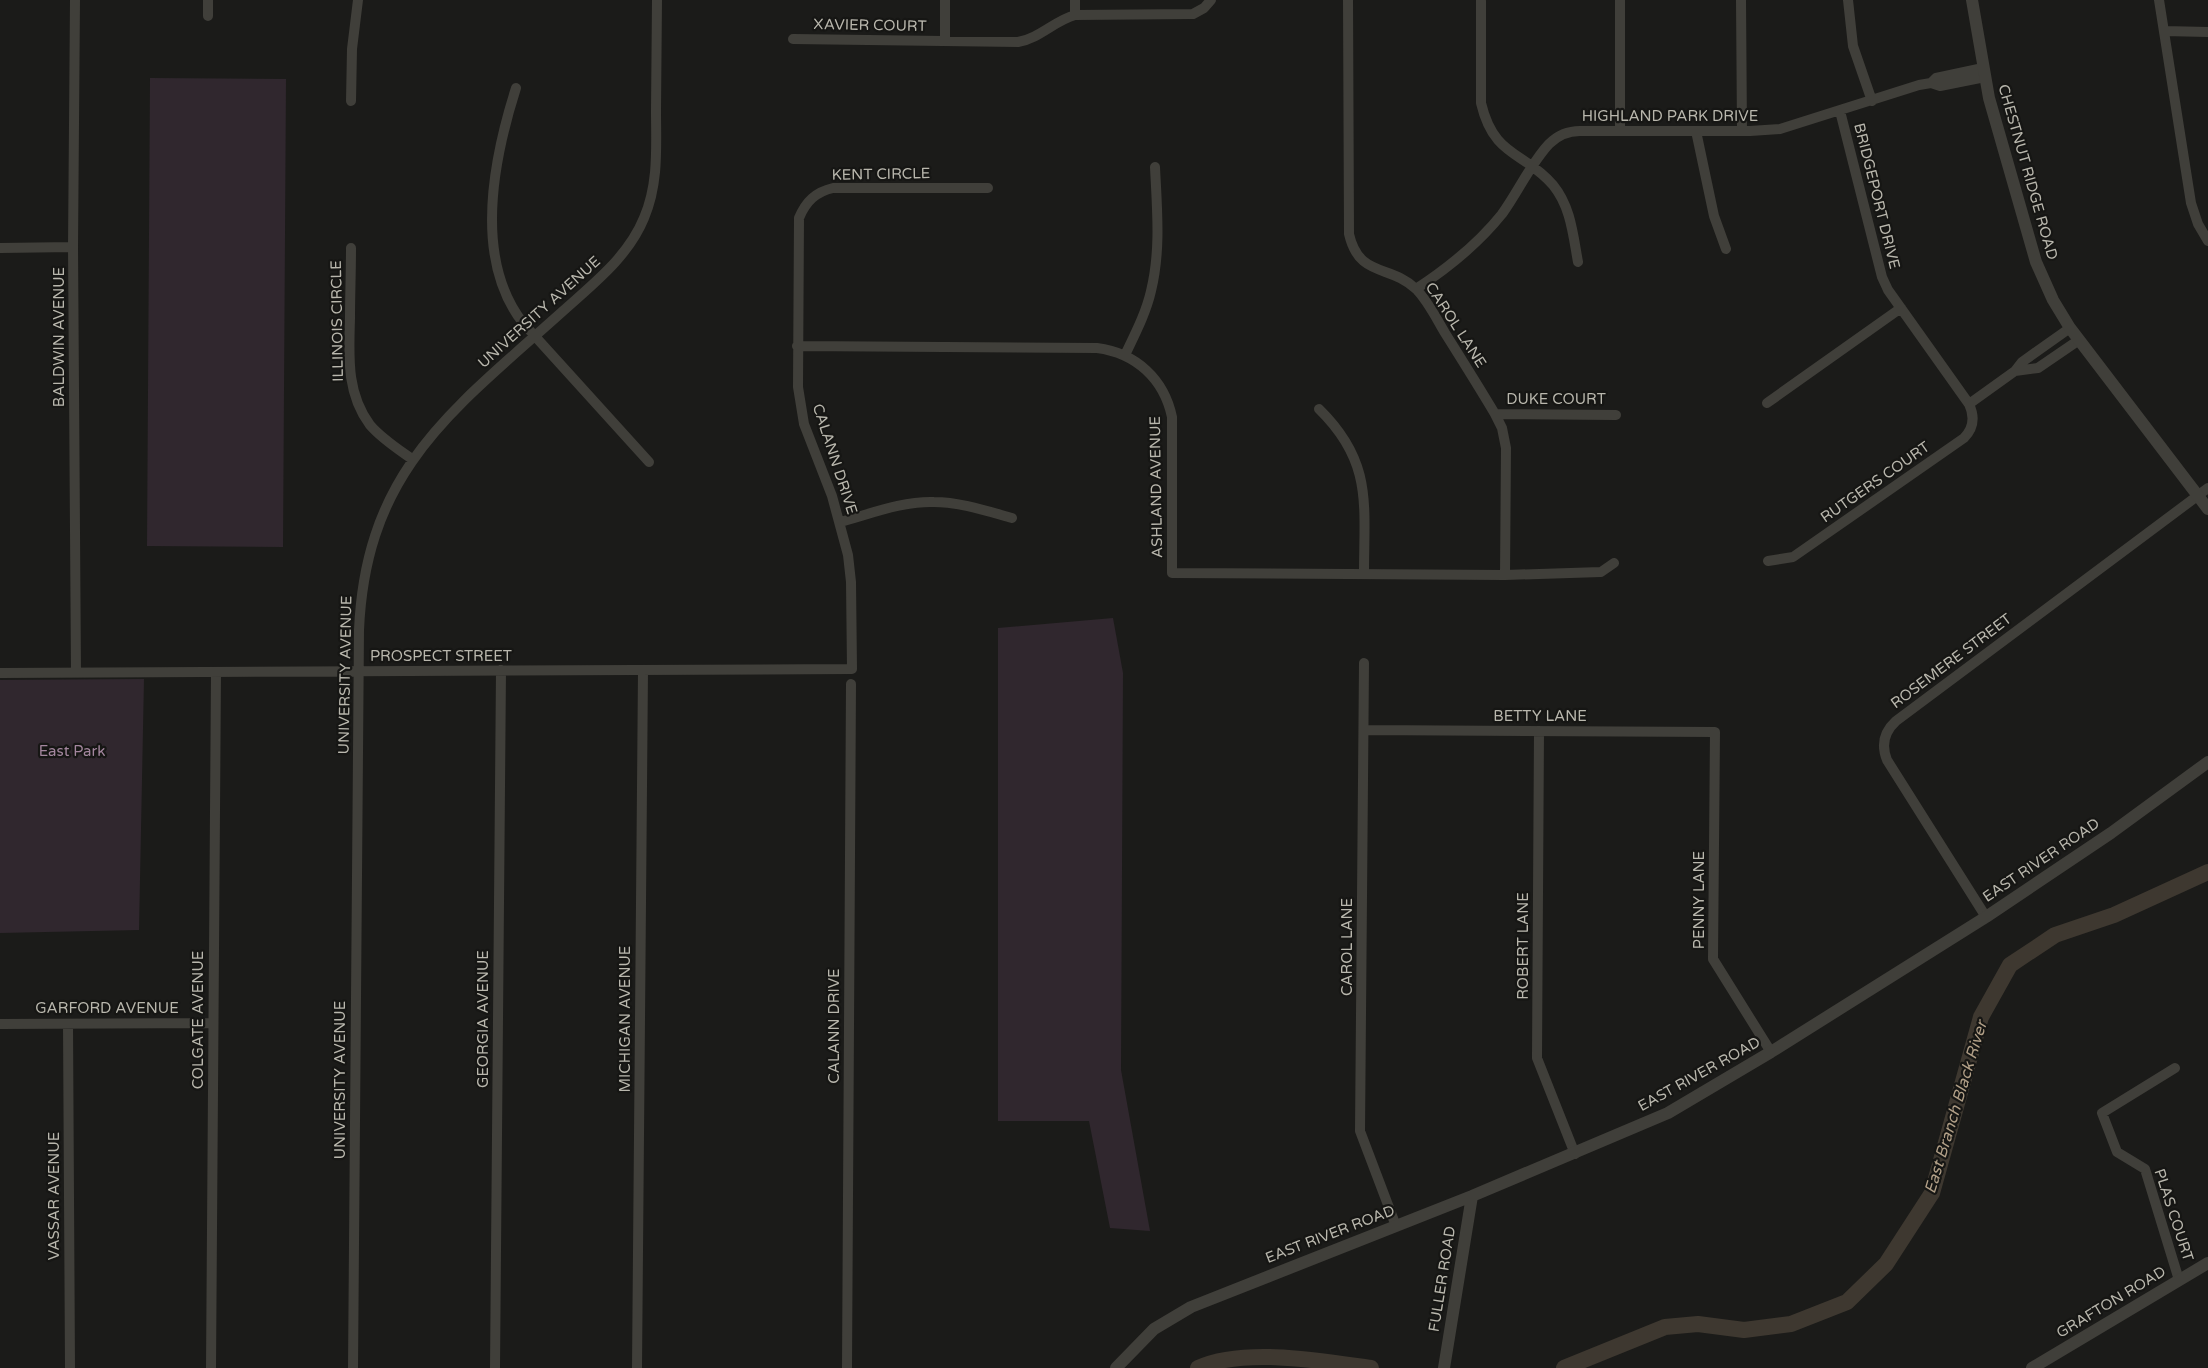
<svg xmlns="http://www.w3.org/2000/svg" width="2208" height="1368" viewBox="0 0 2208 1368" font-family="'Varela Round',sans-serif">
  <style>
    .green { fill: #30272e }
    .lines { fill: none; stroke-linecap: round; stroke-linejoin: round }
    .river { stroke: #3e3830; stroke-width: 16 }
    .minor { stroke: #403f3a; stroke-width: 10 }
    .tertiary { stroke: #403f3a; stroke-width: 12 }
    .labels { text-anchor: middle; stroke-width: 4.5; stroke-linejoin: round; paint-order: stroke }
    .street-label { font-size: 15px; fill: #b9b7ad; stroke: #161614 }
    .park-label { font-size: 15px; fill: #a3869e; stroke: #161614 }
    .water-label { font-size: 16px; font-style: italic; fill: #b19f87; stroke: #161614 }
  </style>
  <rect width="100%" height="100%" fill="#1b1b19"/>
  <path class="green" d="M150,78L286,79L283,547L147,546Z
    M1113,618L1123,673L1121,1070L1150,1231L1110,1228L1089,1121H998V628Z
    M144,679L139,930L0,933V680Z"/>
  <g class="lines">
    <path class="river" d="M1198,1368C1244,1347 1322,1361 1371,1368
      M1564,1368L1665,1327L1698,1324L1744,1330L1791,1324L1847,1302L1886,1264L1932,1193L1981,1017L2010,965L2055,935L2114,915L2208,872"/>
    <path class="minor" d="M75,0L73,247L76,673
      M945,0V41
      M1075,0V15
      M1348,0L1349,234C1359,278 1390,264 1416,289C1428,301 1436,318 1445,333C1462,360 1479,387 1495,414L1502,428L1506,448L1505,575
      M1620,0V131
      M1741,0L1742,131
      M1848,0L1853,46L1872,101
      M2159,0L2191,203L2198,224L2208,241
      M1481,1V103C1494,158 1524,151 1553,185C1571,207 1573,235 1578,262
      M208,16V0
      M2164,31L2208,32
      M793,39L1018,42C1040,38 1054,21 1075,15L1193,14L1204,8L1211,0
      M1931,83L1936,78L1983,68
      M516,88C493,160 473,259 523,323L649,462
      M351,101L352,49L358,0
      M1696,131L1714,216L1726,249
      M0,248L73,247
      M351,248C351,272 350,295 350,318C349,356 346,393 370,425C382,439 398,449 412,459
      M1416,289C1448,268 1478,244 1502,214C1518,192 1531,163 1549,144C1558,135 1568,131 1580,131H1750L1780,129L1919,85L1931,83L1940,86L1985,77
      M797,346L1097,348C1136,353 1164,379 1172,417V573L1505,575L1601,572L1614,563
      M1125,355C1135,334 1146,313 1151,291C1161,250 1157,209 1155,167
      M2015,371L2038,368L2079,340
      M1767,403L1901,308
      M1969,404L2015,371L2022,362L2070,328
      M1319,409C1373,462 1364,504 1364,574
      M1495,414L1616,415
      M840,522C870,514 902,501 934,502C960,502 987,511 1012,518
      M1768,561L1793,557L1964,438C1974,428 1975,417 1969,404L1888,290L1882,277L1840,111
      M1364,663L1360,1131L1396,1226
      M0,673L852,669L851,582L848,555L832,496L804,424L798,387L799,218C806,201 816,192 833,188H988
      M1364,730L1715,732L1713,959L1771,1052
      M1539,731L1537,1058L1575,1154
      M1986,917L1887,760C1881,745 1884,732 1896,721L2208,488
      M0,1024L213,1023
      M68,1024L70,1368
      M2175,1068L2102,1113L2117,1152L2145,1169L2179,1280
      M211,1368L216,672
      M353,1368L359,630C366,469 453,410 563,311C594,283 628,257 644,218C659,183 656,146 656,110C656,73 657,37 657,0
      M495,1368L501,670
      M637,1368L643,670
      M847,1368L851,684"/>
    <path class="tertiary" d="M1972,0L1989,98L2036,262L2053,300L2070,328L2208,509
      M1116,1368L1154,1329L1191,1307L1472,1196L1668,1113L1771,1052L1986,917L2111,833L2208,762
      M1444,1368L1472,1196
      M2032,1368L2208,1263"/>
  </g>
  <g class="labels">
    <g class="street-label">
      <text transform="translate(870 25) rotate(1)" y="5">XAVIER COURT</text>
      <text x="1670" y="121">HIGHLAND PARK DRIVE</text>
      <text transform="translate(2028 172) rotate(74)" y="5">CHESTNUT RIDGE ROAD</text>
      <text transform="translate(881 174) rotate(-1)" y="5">KENT CIRCLE</text>
      <text transform="translate(1877 196) rotate(76)" y="5">BRIDGEPORT DRIVE</text>
      <text transform="translate(539 312) rotate(-42)" y="5">UNIVERSITY AVENUE</text>
      <text transform="translate(337 321) rotate(-91)" y="5">ILLINOIS CIRCLE</text>
      <text transform="translate(1456 325) rotate(57)" y="5">CAROL LANE</text>
      <text transform="translate(59 337) rotate(-90)" y="5">BALDWIN AVENUE</text>
      <text x="1556" y="404">DUKE COURT</text>
      <text transform="translate(835 459) rotate(72)" y="5">CALANN DRIVE</text>
      <text transform="translate(1875 482) rotate(-35)" y="5">RUTGERS COURT</text>
      <text transform="translate(1156 487) rotate(-91)" y="5">ASHLAND AVENUE</text>
      <text x="441" y="661">PROSPECT STREET</text>
      <text transform="translate(1951 661) rotate(-37)" y="5">ROSEMERE STREET</text>
      <text transform="translate(345 675) rotate(-89)" y="5">UNIVERSITY AVENUE</text>
      <text x="1540" y="721">BETTY LANE</text>
      <text transform="translate(2041 860) rotate(-34)" y="5">EAST RIVER ROAD</text>
      <text transform="translate(1699 900) rotate(-90)" y="5">PENNY LANE</text>
      <text transform="translate(1523 946) rotate(-90)" y="5">ROBERT LANE</text>
      <text transform="translate(1347 947) rotate(-90)" y="5">CAROL LANE</text>
      <text x="107" y="1013">GARFORD AVENUE</text>
      <text transform="translate(483 1019) rotate(-90)" y="5">GEORGIA AVENUE</text>
      <text transform="translate(625 1019) rotate(-90)" y="5">MICHIGAN AVENUE</text>
      <text transform="translate(198 1020) rotate(-90)" y="5">COLGATE AVENUE</text>
      <text transform="translate(834 1026) rotate(-90)" y="5">CALANN DRIVE</text>
      <text transform="translate(1699 1074) rotate(-29)" y="5">EAST RIVER ROAD</text>
      <text transform="translate(340 1080) rotate(-90)" y="5">UNIVERSITY AVENUE</text>
      <text transform="translate(54 1196) rotate(-90)" y="5">VASSAR AVENUE</text>
      <text transform="translate(2174 1215) rotate(72)" y="5">PLAS COURT</text>
      <text transform="translate(1330 1234) rotate(-21)" y="5">EAST RIVER ROAD</text>
      <text transform="translate(1442 1279) rotate(-81)" y="5">FULLER ROAD</text>
      <text transform="translate(2111 1302) rotate(-31)" y="5">GRAFTON ROAD</text>
    </g>
    <g class="park-label">
      <text x="72" y="756">East Park</text>
    </g>
    <g class="water-label">
      <text transform="translate(1955 1107) rotate(-73)" y="6">East Branch Black River</text>
    </g>
  </g>
</svg>
